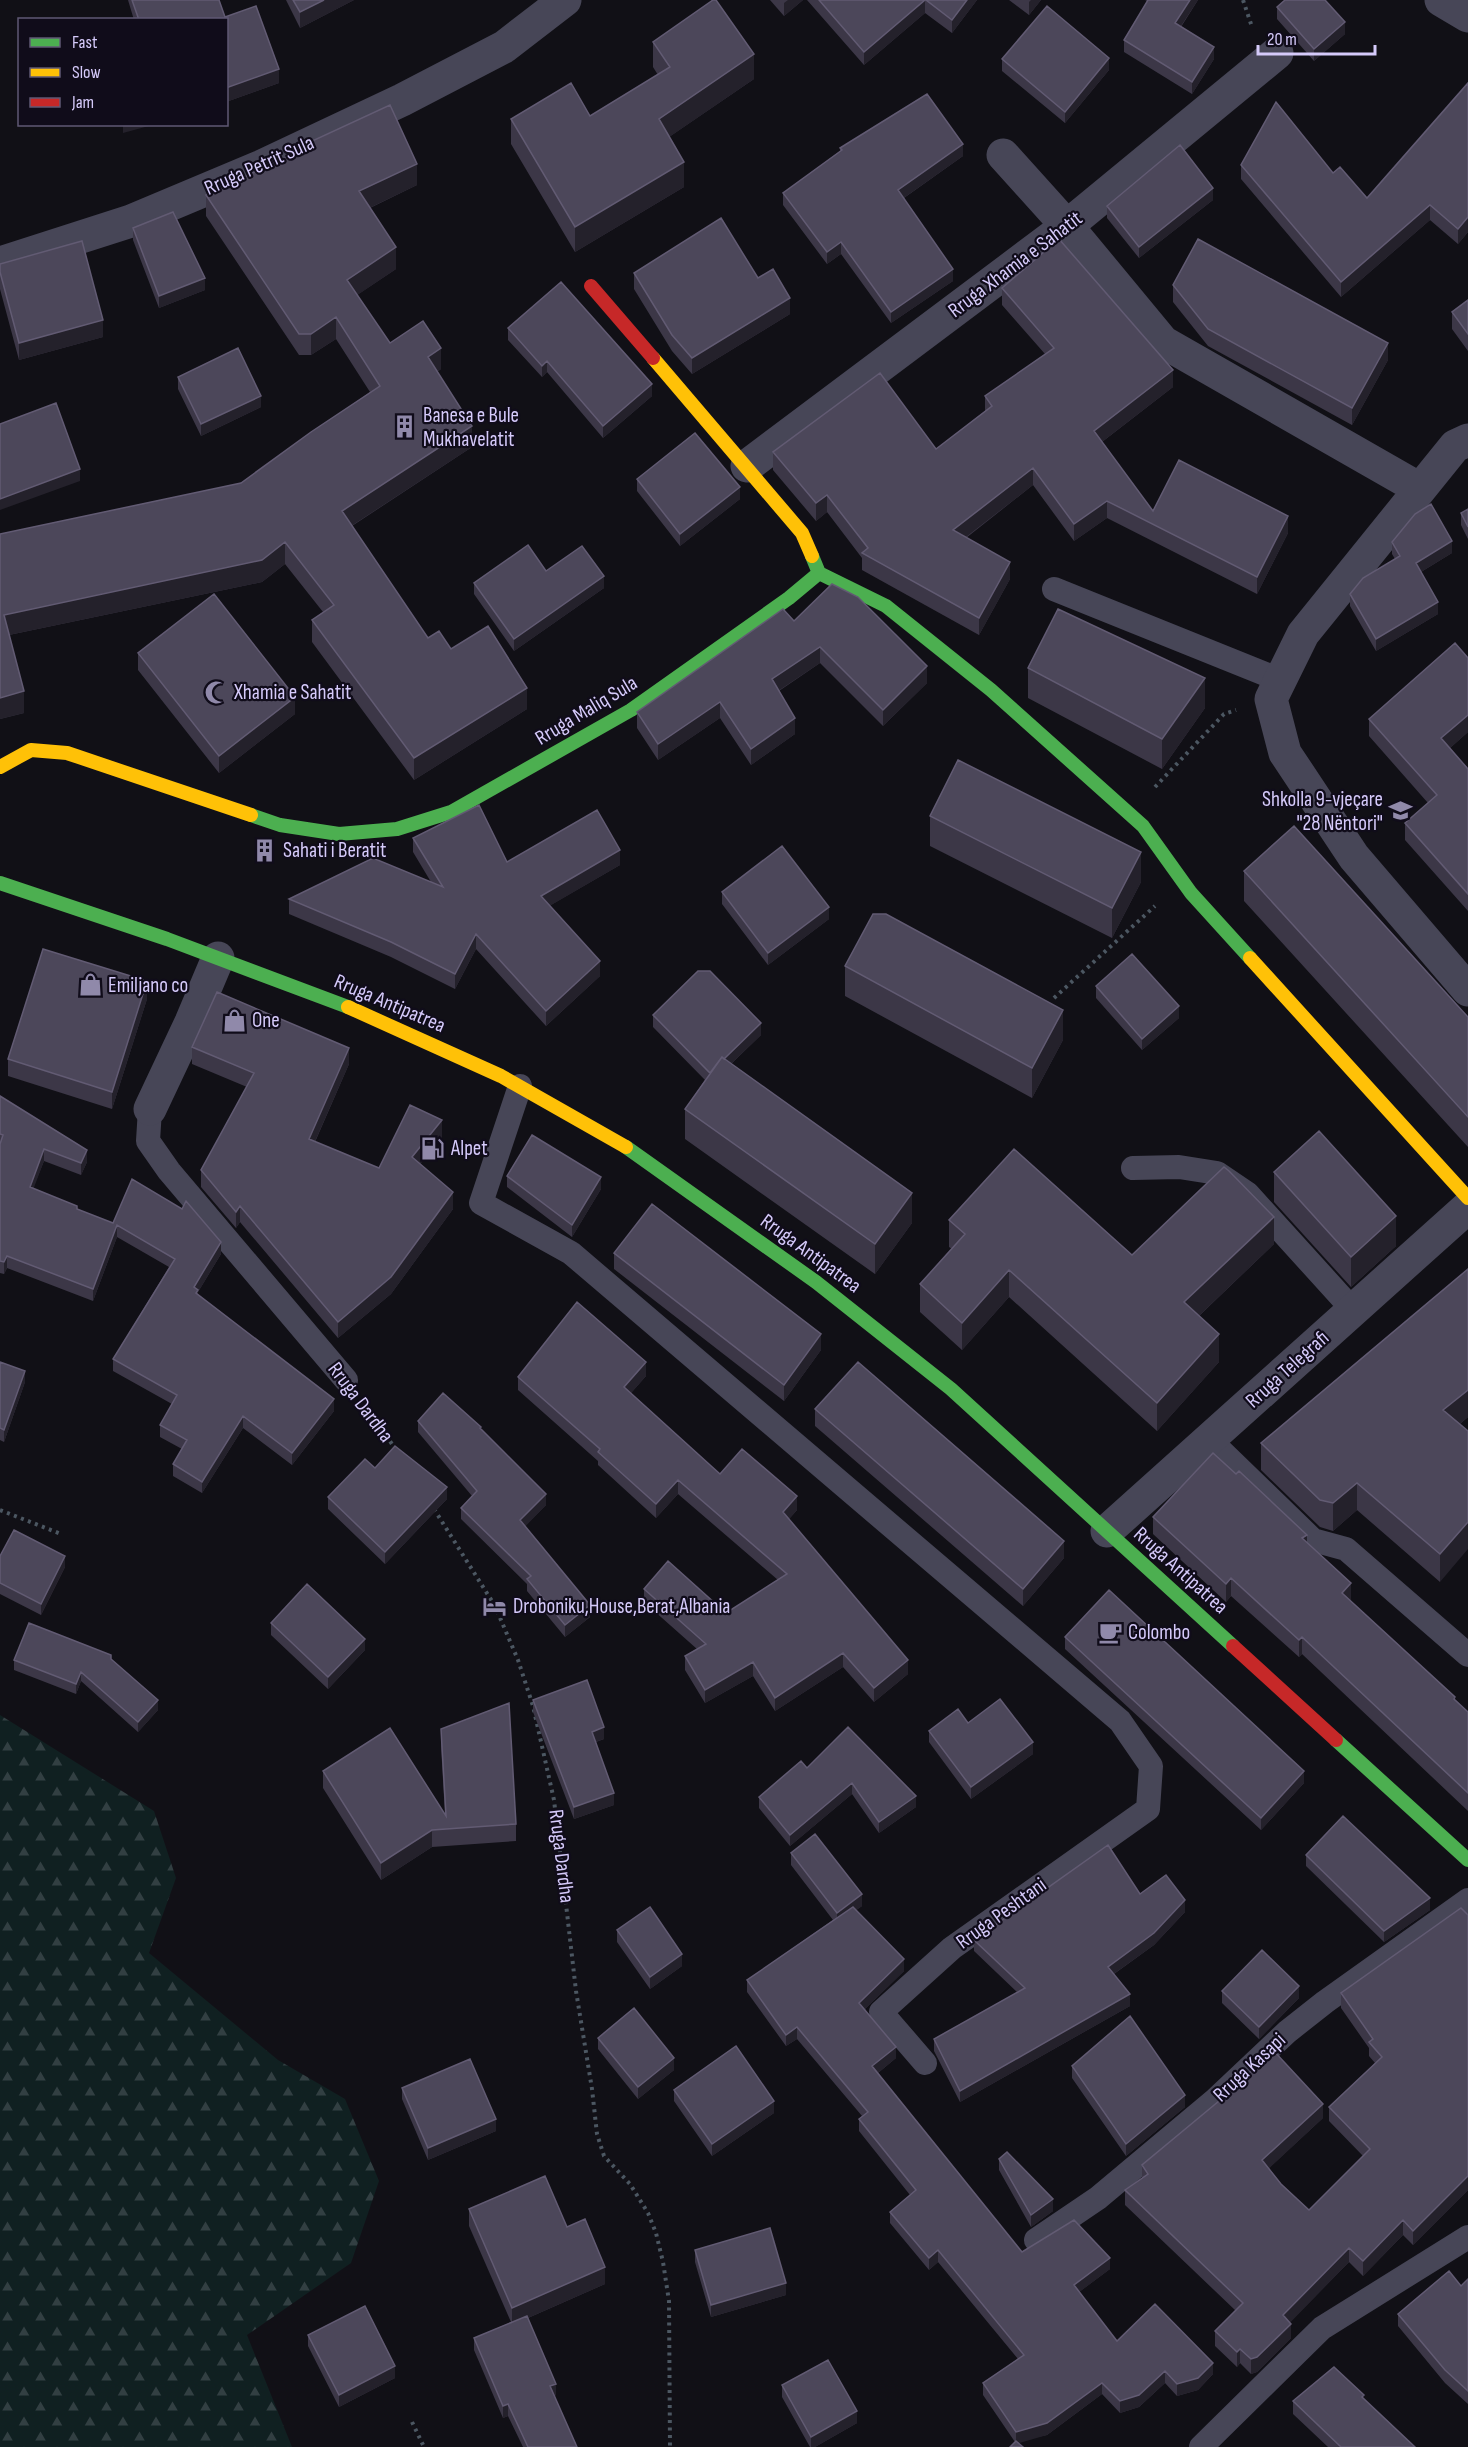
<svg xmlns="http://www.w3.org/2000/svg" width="1468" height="2447" viewBox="0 0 1468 2447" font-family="'Sofia Sans Condensed',sans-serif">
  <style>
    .forest { fill: url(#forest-firs) }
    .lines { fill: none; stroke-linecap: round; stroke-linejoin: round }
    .path { stroke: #4c5762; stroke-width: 4; stroke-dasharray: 3 4.5; stroke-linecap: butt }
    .lane { stroke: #474657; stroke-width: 24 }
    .street { stroke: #474657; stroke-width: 33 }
    .fast { stroke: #4caf50; stroke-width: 14 }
    .slow { stroke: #ffc107; stroke-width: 14 }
    .jam { stroke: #c62828; stroke-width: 14 }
    .wall { fill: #3c3747 }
    .shaded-wall { fill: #24212b }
    .building { fill: #4c475a; stroke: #625b73; stroke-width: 1.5 }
    .labels { text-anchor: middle; stroke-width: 4.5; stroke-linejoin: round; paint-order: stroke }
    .street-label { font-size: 21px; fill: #d5cafa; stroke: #100c1a }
    .poi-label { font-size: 21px; fill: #d5cafa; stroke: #100c1a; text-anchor: start }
  </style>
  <defs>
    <pattern id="forest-firs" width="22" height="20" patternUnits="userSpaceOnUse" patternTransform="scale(1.5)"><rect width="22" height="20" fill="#102021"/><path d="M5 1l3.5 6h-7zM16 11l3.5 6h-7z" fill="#323f42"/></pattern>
  </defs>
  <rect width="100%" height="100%" fill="#111016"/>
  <path class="forest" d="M0,1715L154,1811L176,1878L149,1953L278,2060L345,2099L379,2181L351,2263L247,2335L292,2447H0Z"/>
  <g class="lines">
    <path class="path" d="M1243,0L1252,27
      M1155,787L1224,714L1236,710
      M1054,998L1155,906
      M365,1404L396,1450
      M434,1509L495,1606L518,1660L533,1706L554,1800L576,1991L592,2089L597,2134L604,2156L630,2184L648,2213L656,2233L663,2262L669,2301L670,2447
      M0,1510L61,1534
      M412,2422L424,2447"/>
    <path class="lane" d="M1054,589L1280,680
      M520,1086L481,1203L571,1253L1120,1721L1151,1766L1148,1809L952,1948L881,2012L925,2063
      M150,1109L148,1141L169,1171L346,1380
      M1133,1168L1179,1167L1217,1173L1248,1194L1353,1310
      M1209,1439L1313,1540L1346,1549L1468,1655
      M1036,2240L1098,2198L1215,2100L1287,2032L1325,2002L1468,1900
      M1201,2447L1322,2328L1468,2237"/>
    <path class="street" d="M1441,0L1468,16
      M1003,155L1067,226L1163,342L1420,489
      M0,263L131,221L262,166L402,100L504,47L565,0
      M1468,440L1455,446L1303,634L1271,699L1285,753L1354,857L1468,990
      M747,466L1067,226L1277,53
      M150,1109L191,1022L218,958
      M1107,1531L1468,1207"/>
    <path class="fast" d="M819,573L886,606L991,690L1143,826L1191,893L1250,958
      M251,815L280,825L339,834L397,829L451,812L631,710L789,598L819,573L812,556
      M0,883L167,939L348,1007
      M626,1147L816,1282L951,1389L1233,1646
      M1336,1740L1468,1860"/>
    <path class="slow" d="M653,358L802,533L812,556
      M0,767L31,750L67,753L251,815
      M1250,958L1468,1198
      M348,1007L501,1076L626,1147"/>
    <path class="jam" d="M591,286L653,358
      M1233,1646L1336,1740"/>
  </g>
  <path class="wall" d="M128,0H219L225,17L279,83L226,102V20H134Z
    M286,0H354L300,28Z
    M770,0H803L784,16Z
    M807,0H977L952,33L925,13L864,65Z
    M1009,0H1041L1029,15Z
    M1145,0H1198L1181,27L1214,59L1192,94L1124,52V40L1147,1Z
    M1277,7L1345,34L1314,61L1277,19Z
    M653,42L754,79L669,137L684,187L575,252L511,144V119L590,116L658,75L653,67Z
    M1002,59L1109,70L1065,123L1002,71Z
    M1468,83V232L1458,244L1430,220L1341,297L1241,179V165L1333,173L1367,198Z
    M310,142L417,185L370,208L396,269L357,295L390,343L441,369L437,372L472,447L352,526L428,638L451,649L527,709L414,780L312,642V620L323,612L285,564L262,582L9,635L24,713L0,719V534L241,483L370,392L336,339L311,355H299L206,216V195L310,146Z
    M840,148L963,156L904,198L953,281L891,323L841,254L827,264L783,205V193L840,151Z
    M1213,200L1139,258L1107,218V206Z
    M133,228L205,290L159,308L133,240Z
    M0,264L103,337L19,360L0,289Z
    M634,273L758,278L790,314L692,374L672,351L634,289Z
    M1173,285L1388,360L1352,425L1208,346L1173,302Z
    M1002,288L1173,387L1102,442L1153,511L1288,533L1257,594L1107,518L1074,541L1033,485L966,538L1010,579L979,635L862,570V558L827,512L816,521L773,470V452L936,449L985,411V396L1045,354L1002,305Z
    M1468,300V351L1452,329V312Z
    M508,328L652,396L603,438L547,372L542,377L508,340Z
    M178,377L261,407L201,436L178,389Z
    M637,479L740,499L680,546L637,491Z
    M1468,509V539L1461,525V513Z
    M1392,542L1452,553L1421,572L1438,614L1376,651L1350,606V594L1395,559L1392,554Z
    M546,571L604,588L514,651L474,594V583Z
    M794,621L927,683L883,726L820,663L779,691L795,734L751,765L720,718L658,760L637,728V712Z
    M138,653L295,714L219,773L138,670Z
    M1468,658V732L1450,748L1468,769V911L1405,840V823L1428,803L1369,736V719Z
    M1028,668L1205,708L1162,769L1028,698Z
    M930,816L1141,882L1112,938L930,846Z
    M413,838L507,862L620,865L549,906L600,976L546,1026L476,949L455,989L391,957L289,914V899L431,882L413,852Z
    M1244,871L1468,1017V1147L1244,901Z
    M722,892L829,919L768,965L722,904Z
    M845,966L1063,1040L1032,1098L845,996Z
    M1096,986L1179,1018L1142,1050L1096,998Z
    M147,999L112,1109L8,1076V1059Z
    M653,1015L761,1035L731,1064L912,1223L875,1274L685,1139V1109L705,1080L653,1027Z
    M192,1047L349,1064L315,1142L379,1168L442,1137L420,1164L453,1209L391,1294L338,1338L240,1222L236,1228L201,1187V1170L247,1087L192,1064Z
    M0,1096L87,1162L81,1175L44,1161L33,1188L77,1210L113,1223L221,1254L198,1292V1295L334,1411L292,1465L243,1428L202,1493L173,1476V1464L182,1449L160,1437V1425L172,1404L113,1371V1359L169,1267L117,1237L93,1301L7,1268L4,1274L0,1273Z
    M1274,1172L1396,1246L1351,1287L1274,1202Z
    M507,1176L601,1189L572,1237L507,1187Z
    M949,1220L1132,1255L1274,1244L1199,1316L1219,1362L1157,1431L1009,1297L962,1350L920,1312V1284L952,1249L949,1247Z
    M614,1253L821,1350L784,1401L614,1269Z
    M1468,1269V1417L1460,1424L1440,1582L1357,1510L1333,1531L1320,1527L1261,1470V1443Z
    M0,1362L25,1382L4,1442L0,1440Z
    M646,1376L631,1393L720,1474L797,1510L789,1519L908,1674L874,1702L843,1667L775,1711L753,1676L705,1703L685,1670V1656L697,1649L644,1602V1589L726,1613L778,1580L678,1494L656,1518L598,1465V1461L518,1390V1377Z
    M815,1409L1064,1558L1023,1606L815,1426Z
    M418,1421L481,1429L546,1505L525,1526L590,1617L565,1637L527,1591V1584L461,1519V1508L472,1496L418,1432Z
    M375,1468L447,1499L385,1564L328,1509V1497Z
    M1236,1474L1307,1543L1351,1601L1468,1712V1811L1302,1654L1299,1657L1231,1596L1226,1602L1153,1534V1517Z
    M0,1556L65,1567L41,1615L0,1594Z
    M271,1623L365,1650L328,1689L271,1635Z
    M1065,1637L1304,1783L1261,1830L1065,1649Z
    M111,1659L158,1710L138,1732L81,1681L76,1694L14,1670V1660Z
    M533,1700L604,1739L596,1742L614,1805L574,1819L533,1712Z
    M968,1723L1033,1754L971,1799L929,1742V1731Z
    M441,1729L516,1824V1841L432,1847L381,1880L323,1788V1771L445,1815L441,1746Z
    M807,1768L916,1796V1807L879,1833L852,1794L790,1846L759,1808V1797Z
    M791,1853L862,1906L856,1910L904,1971L865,2009L896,2058L878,2073L1022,2252L1110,2269L1079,2292L1117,2341L1213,2374L1198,2390L1177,2396L1165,2383L1139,2407L1120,2413L1102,2394L1047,2435L1015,2442L983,2395V2383L1018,2359L938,2262L929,2270L890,2223V2212L910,2195L859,2131V2119L862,2116L797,2039L786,2046L747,1992V1980L833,1920L791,1865Z
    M1306,1855L1430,1910L1384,1942L1306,1866Z
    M1140,1894L1185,1912L1154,1945L1114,1974L1130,2006L960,2102L934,2051V2039L1018,1993L974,1951V1940Z
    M1468,1915V2190L1413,2245L1403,2235L1363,2276L1349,2262L1290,2322L1291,2338L1257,2372L1251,2374L1240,2363L1237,2367L1215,2346V2331L1236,2311L1125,2205V2190L1142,2178V2165L1323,2118L1269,2168L1281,2184L1309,2210L1363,2156L1329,2121V2107L1375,2063L1369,2056V2048L1341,2008V1993Z
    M617,1930L682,1966L650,1989L617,1942Z
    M1222,1991L1299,1998L1259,2039L1222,2003Z
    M598,2038L674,2070L638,2099L598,2049Z
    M1072,2066L1185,2107L1126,2156L1072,2078Z
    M402,2088L496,2131L428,2160L402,2099Z
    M674,2090L774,2113L712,2156L674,2101Z
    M999,2159L1053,2211L1031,2227L999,2170Z
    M469,2209L567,2227L605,2284L528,2318L556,2395L554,2396L577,2447H523L508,2416L503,2418L474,2350V2338L511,2322L469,2226Z
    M695,2250L786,2295L711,2317L695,2262Z
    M1468,2279V2404L1445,2383L1398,2326V2314L1461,2286Z
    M308,2335L395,2378L339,2407L308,2346Z
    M782,2385L857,2423L815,2447H810L782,2397Z
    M1364,2400L1415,2447H1328L1293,2414V2401Z"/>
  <path class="shaded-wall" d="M324,0H354L300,28V12Z
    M788,0H803L784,16V3Z
    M925,0V13L864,65V52Z
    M967,0H977L952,33V20Z
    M1031,0H1041L1029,15V2Z
    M1190,0H1198L1175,35V23Z
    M1345,22V34L1314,61V49Z
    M1214,47V59L1192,94V82Z
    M754,54V79L659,144V119Z
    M1109,58V70L1065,123V112Z
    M279,69V83L226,102V88Z
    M123,124H156L123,133Z
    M963,144V156L898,202V190Z
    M684,162V187L575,252V227Z
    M417,164V185L359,213V191Z
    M1213,188V200L1139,258V247Z
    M1430,205V220L1341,297V282Z
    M1468,217V232L1458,244V229Z
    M841,242V254L827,264V252Z
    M396,247V269L347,302V280Z
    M953,269V281L891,323V312Z
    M205,278V290L159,308V296Z
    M790,298V314L692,374V358Z
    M336,317V339L311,355V334Z
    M103,320V337L19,360V343Z
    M1388,343V360L1352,425V408Z
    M441,348V369L428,378V357Z
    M547,361V372L542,377V366Z
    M1173,370V387L1094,448V431Z
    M652,384V396L603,438V426Z
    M261,396V407L201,436V424Z
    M472,426V447L342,532V511Z
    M1033,468V485L953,547V530Z
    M80,469V481L0,510V499Z
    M740,487V499L680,546V534Z
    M827,495V512L816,521V503Z
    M1107,501V518L1074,541V524Z
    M1288,516V533L1257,594V577Z
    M1452,541V553L1416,575V563Z
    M285,542V564L262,582L4,636V615Z
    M1010,562V579L979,635V618Z
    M604,576V588L514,651V639Z
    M1438,602V614L1376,651V639Z
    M820,647V663L772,695V679Z
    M927,666V683L883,726V710Z
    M1205,678V708L1162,769V739Z
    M527,688V709L414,780V758Z
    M24,691V713L0,719V698Z
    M295,697V714L219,773V756Z
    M720,702V718L658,760V744Z
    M1468,715V732L1441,756V738Z
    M795,718V734L751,765V749Z
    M620,850V865L541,911V896Z
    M1141,852V882L1112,938V908Z
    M829,907V919L768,965V953Z
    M476,934V949L455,989V974Z
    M600,961V976L546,1026V1011Z
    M147,981V999L112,1109V1092Z
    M1179,1006V1018L1142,1050V1039Z
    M1063,1010V1040L1032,1098V1068Z
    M761,1023V1035L710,1084V1073Z
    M349,1048V1064L309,1155V1139Z
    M442,1120V1137L412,1174V1157Z
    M44,1149V1161L30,1198V1187Z
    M87,1150V1162L81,1175V1163Z
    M601,1177V1189L572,1237V1225Z
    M453,1192V1209L391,1294L338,1338V1322Z
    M912,1193V1223L875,1274V1244Z
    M240,1206V1222L236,1228V1212Z
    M1396,1216V1246L1351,1287V1257Z
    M1274,1217V1244L1184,1330V1302Z
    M117,1225V1237L93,1301V1289Z
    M221,1242V1254L198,1292V1302L194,1287Z
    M7,1256V1268L4,1274V1262Z
    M1009,1270V1297L962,1350V1323Z
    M821,1334V1350L784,1401V1385Z
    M1219,1334V1362L1157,1431V1403Z
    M646,1362V1376L624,1401V1387Z
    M25,1371V1382L4,1442V1430Z
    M1468,1390V1417L1443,1438V1410Z
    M334,1399V1411L292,1465V1453Z
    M243,1416V1428L202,1493V1482Z
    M678,1480V1494L656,1518V1504Z
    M1357,1483V1510L1333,1531V1503Z
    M447,1487V1499L385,1564V1552Z
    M546,1494V1505L520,1532V1520Z
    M797,1496V1510L783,1526V1512Z
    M1468,1522V1549L1440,1582V1554Z
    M1307,1535V1552L1302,1538Z
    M1064,1541V1558L1023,1606V1589Z
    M65,1556V1567L41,1615V1604Z
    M1231,1578V1596L1226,1602V1584Z
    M1351,1583V1601L1342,1593Z
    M590,1605V1617L565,1637V1625Z
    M1302,1637V1654L1299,1657V1640Z
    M365,1639V1650L328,1689V1677Z
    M843,1653V1667L775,1711V1698Z
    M908,1660V1674L874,1702V1688Z
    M753,1662V1676L705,1703V1690Z
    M81,1672V1681L76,1694V1684Z
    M158,1700V1710L138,1732V1722Z
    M604,1727V1739L592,1743V1732Z
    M1033,1742V1754L971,1799V1787Z
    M1304,1771V1783L1261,1830V1818Z
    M852,1783V1794L790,1846V1835Z
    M614,1793V1805L574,1819V1807Z
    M916,1796V1807L879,1833V1822Z
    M432,1830V1847L381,1880V1863Z
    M862,1894V1906L837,1925V1913Z
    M1430,1898V1910L1384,1942V1931Z
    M1185,1900V1912L1154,1945L1108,1978V1967Z
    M682,1954V1966L650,1989V1977Z
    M904,1959V1971L859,2015V2003Z
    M1299,1986V1998L1259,2039V2027Z
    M1130,1994V2006L960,2102V2091Z
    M797,2027V2039L786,2046V2035Z
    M896,2047V2058L872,2078V2066Z
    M674,2058V2070L638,2099V2087Z
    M1185,2095V2107L1126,2156V2144Z
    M774,2101V2113L712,2156V2144Z
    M1323,2104V2118L1262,2175V2160Z
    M496,2119V2131L428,2160V2148Z
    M1468,2176V2190L1413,2245V2231Z
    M1053,2199V2211L1031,2227V2215Z
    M1403,2220V2235L1363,2276V2261Z
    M1349,2248V2262L1283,2330V2315Z
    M938,2250V2262L929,2270V2258Z
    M1110,2258V2269L1074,2296V2285Z
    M605,2267V2284L512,2325V2308Z
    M786,2283V2295L711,2317V2305Z
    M1291,2324V2338L1257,2372L1251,2374V2359Z
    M1240,2349V2363L1237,2367V2352Z
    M1213,2363V2374L1198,2390L1177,2396V2384Z
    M395,2366V2378L339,2407V2395Z
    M1165,2371V2383L1139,2407L1120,2413V2401Z
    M1102,2383V2394L1047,2435L1016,2444V2432Z
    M556,2384V2395L550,2398V2386Z
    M508,2404V2416L503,2418V2406Z
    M857,2411V2423L815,2447H811V2437Z"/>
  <path class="building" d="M132,0H219L225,17L256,6L279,69L226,88V20H139Z
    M293,0H324L300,12Z
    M713,0H716L754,54L659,119L684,162L575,227L511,119L571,83L590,116L670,67L653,42Z
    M819,0H925L864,52Z
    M926,0H967L952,20Z
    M1148,0H1190L1175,23L1214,47L1192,82L1124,40Z
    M1285,0H1325L1345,22L1314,49L1277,7Z
    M1047,6L1109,58L1065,112L1002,59Z
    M1468,83V217L1458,229L1430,205L1341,282L1241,165L1276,102L1333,173L1340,167L1367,198Z
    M927,94L963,144L898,190L953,269L891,312L841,242L827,252L783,193L842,150L840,148Z
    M390,105L417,164L359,191L396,247L347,280L390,343L423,321L441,348L428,357L472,426L342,511L428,638L439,631L451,649L488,626L527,688L414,758L312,620L334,605L285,542L262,560L4,615L24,691L0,698V534L241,483L311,432L380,386L336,317L311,334H299L206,195L312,145L310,142Z
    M1180,145L1213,188L1139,247L1107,206Z
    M173,212L205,278L159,296L133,228Z
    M721,218L758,278L773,269L790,298L692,358L672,335L634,273Z
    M1059,239L1173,370L1094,431L1153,511L1179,460L1288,516L1257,577L1107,501L1074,524L1033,468L953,530L1010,562L979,618L862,553L868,548L827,495L816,503L773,452L880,373L936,449L992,406L985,396L1054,348L1002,288Z
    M1198,239L1388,343L1352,408L1208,329L1173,285Z
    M82,241L103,320L19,343L0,272V264Z
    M561,282L652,384L603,426L547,361L542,366L508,328Z
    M1468,300V334L1452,312Z
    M238,348L261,396L201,424L178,377Z
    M56,403L80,469L0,499V424Z
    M695,433L740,487L680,534L637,479Z
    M1431,504L1452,541L1416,563L1438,602L1376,639L1350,594L1363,578L1400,556L1392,542L1415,514Z
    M1468,509V527L1461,513Z
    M528,545L546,571L582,546L604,576L514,639L474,583Z
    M832,584L858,597L927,666L883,710L820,647L772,679L795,718L751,749L720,702L658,744L637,712L783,609L794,621Z
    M214,594L295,697L219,756L138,653Z
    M1058,609L1205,678L1162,739L1028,668Z
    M1455,643L1468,658V715L1441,738L1468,769V894L1405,823L1437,795L1369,719Z
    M958,760L1141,852L1112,908L930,816Z
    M479,805L507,862L597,810L620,850L541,896L600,961L546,1011L476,934L455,974L391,942L289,899L373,858L443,887L413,838Z
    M1294,826L1468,1017V1117L1244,871Z
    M782,846L829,907L768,953L722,892Z
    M873,914H886L1063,1010L1032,1068L845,966Z
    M43,949L147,981L112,1092L8,1059Z
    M1132,954L1179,1006L1142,1039L1096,986Z
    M698,971H710L761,1023L724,1059L722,1057L710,1073L653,1015Z
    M217,992L349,1048L309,1139L379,1168L410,1105L442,1120L412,1157L453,1192L391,1277L338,1322L240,1206L236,1212L201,1170L254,1073L192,1047Z
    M722,1057L912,1193L875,1244L685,1109Z
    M0,1096L87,1150L81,1163L44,1149L30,1187L77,1206V1209L113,1223L132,1179L182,1209L186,1201L221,1242L194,1287L198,1290L196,1293L334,1399L292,1453L243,1416L202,1482L173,1464L187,1440L160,1425L177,1395L113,1359L175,1259L117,1225L93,1289L7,1256L4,1262L0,1261V1144L3,1135L0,1134Z
    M1319,1131L1396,1216L1351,1257L1274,1172Z
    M532,1135L601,1177L572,1225L507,1176Z
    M1014,1149L1132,1255L1224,1167L1229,1171L1274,1217L1184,1302L1219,1334L1157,1403L1009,1270L962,1323L920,1284L965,1234L949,1220Z
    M652,1204L821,1334L784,1385L614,1253Z
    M1468,1269V1390L1443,1410L1468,1431V1522L1440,1554L1357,1483L1333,1503L1320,1500L1261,1443Z
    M577,1302L646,1362L624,1387L720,1474L742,1449L797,1496L783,1512L908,1660L874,1688L843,1653L775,1698L753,1662L705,1690L685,1656L706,1644L644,1589L668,1561L726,1613L787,1574L678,1480L656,1504L598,1452L600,1449L518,1377Z
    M0,1362L25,1371L4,1430L0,1428Z
    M858,1362L1064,1541L1023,1589L815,1409Z
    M443,1393L481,1427L480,1428L546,1494L520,1520L590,1605L565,1625L527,1579L531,1576L461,1508L477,1491L418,1421Z
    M395,1446L447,1487L385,1552L328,1497L365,1459L375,1468Z
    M1213,1453L1236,1474L1239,1471L1307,1535L1302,1538L1351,1583L1342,1593L1455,1697L1454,1699L1468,1712V1793L1302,1637L1299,1640L1231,1578L1226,1584L1153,1517Z
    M14,1530L65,1556L41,1604L0,1583V1556Z
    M307,1584L365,1639L328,1677L271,1623Z
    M1109,1590L1304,1771L1261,1818L1065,1637Z
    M29,1623L111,1655V1659L158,1700L138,1722L81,1672L76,1684L14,1660Z
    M587,1680L604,1727L592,1732L614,1793L574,1807L533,1700Z
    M1000,1699L1033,1742L971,1787L929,1731L958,1709L968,1723Z
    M509,1703L516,1824L432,1830L381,1863L323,1771L390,1728L446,1816L441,1729Z
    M848,1727L916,1796L879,1822L852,1783L790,1835L759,1797L801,1761L807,1768Z
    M1343,1816L1430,1898L1384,1931L1306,1855Z
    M815,1834L862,1894L837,1913L791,1853Z
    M1108,1845L1140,1894L1166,1875L1185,1900L1154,1933L1108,1967L1130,1994L960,2091L934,2039L1025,1988L974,1940Z
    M650,1907L682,1954L650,1977L617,1930Z
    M853,1907L904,1959L859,2003L896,2047L872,2066L1022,2252L1074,2220L1110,2258L1074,2285L1117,2341L1155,2304L1213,2363L1198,2378L1177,2384L1165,2371L1139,2395L1120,2401L1102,2383L1047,2423L1016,2432L983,2383L1024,2355L938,2250L929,2258L890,2212L916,2190L859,2119L868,2112L797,2027L786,2035L747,1980Z
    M1461,1908L1468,1915V2176L1413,2231L1403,2220L1363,2261L1349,2248L1283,2315L1291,2324L1257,2357L1251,2359L1240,2349L1237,2352L1215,2331L1243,2303L1125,2190L1148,2174L1142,2165L1225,2096L1273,2050L1323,2104L1262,2160L1281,2184L1309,2210L1370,2149L1329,2107L1382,2057L1369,2042L1373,2039L1341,1993Z
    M1262,1950L1299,1986L1259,2027L1222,1991Z
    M634,2008L674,2058L638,2087L598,2038Z
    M1130,2016L1185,2095L1126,2144L1072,2066Z
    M736,2046L774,2101L712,2144L674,2090Z
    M470,2059L496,2119L428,2148L402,2088Z
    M1007,2152L1053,2199L1031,2215L999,2159Z
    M545,2176L567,2227L585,2219L605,2267L512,2308L469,2209Z
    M770,2228L786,2283L711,2305L695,2250Z
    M1449,2271L1461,2286L1468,2279V2391L1445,2370L1398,2314Z
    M365,2306L395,2366L339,2395L308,2335Z
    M527,2316L556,2384L550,2386L577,2447H528L508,2404L503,2406L474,2338Z
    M828,2360L857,2411L811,2437L782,2385Z
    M1334,2367L1364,2395L1362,2397L1415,2447H1341L1293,2401Z
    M1016,2441L1023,2447H1010Z"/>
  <defs>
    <symbol id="building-bare" viewBox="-9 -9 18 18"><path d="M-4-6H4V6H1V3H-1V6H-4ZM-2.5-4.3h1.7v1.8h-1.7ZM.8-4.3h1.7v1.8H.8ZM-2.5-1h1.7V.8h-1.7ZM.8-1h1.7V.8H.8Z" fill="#9089aa" stroke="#100c1a" stroke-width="2.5" paint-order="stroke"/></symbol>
    <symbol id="mosque-bare" viewBox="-9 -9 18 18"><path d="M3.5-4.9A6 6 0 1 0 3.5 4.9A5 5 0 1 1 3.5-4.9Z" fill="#9089aa" stroke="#100c1a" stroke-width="2.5" paint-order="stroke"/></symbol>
    <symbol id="school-bare" viewBox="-9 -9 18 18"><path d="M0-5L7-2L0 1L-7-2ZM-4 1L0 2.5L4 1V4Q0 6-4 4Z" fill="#9089aa" stroke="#100c1a" stroke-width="2.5" paint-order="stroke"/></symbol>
    <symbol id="shop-bare" viewBox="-9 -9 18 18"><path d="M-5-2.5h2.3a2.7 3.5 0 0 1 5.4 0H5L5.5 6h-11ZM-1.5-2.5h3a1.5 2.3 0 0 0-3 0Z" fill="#9089aa" stroke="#100c1a" stroke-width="2.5" paint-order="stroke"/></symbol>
    <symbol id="fuel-bare" viewBox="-9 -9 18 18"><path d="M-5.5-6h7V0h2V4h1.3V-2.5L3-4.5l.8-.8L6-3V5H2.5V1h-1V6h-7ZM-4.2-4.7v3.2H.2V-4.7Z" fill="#9089aa" stroke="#100c1a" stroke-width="2.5" paint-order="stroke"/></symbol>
    <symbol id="hotel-bare" viewBox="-9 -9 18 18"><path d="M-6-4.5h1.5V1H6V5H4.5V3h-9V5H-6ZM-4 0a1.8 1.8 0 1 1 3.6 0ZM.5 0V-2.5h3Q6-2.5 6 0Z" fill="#9089aa" stroke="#100c1a" stroke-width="2.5" paint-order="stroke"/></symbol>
    <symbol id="cafe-bare" viewBox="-9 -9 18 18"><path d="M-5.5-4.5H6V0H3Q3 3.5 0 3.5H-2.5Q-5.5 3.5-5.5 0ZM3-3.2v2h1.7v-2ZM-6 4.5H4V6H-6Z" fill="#9089aa" stroke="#100c1a" stroke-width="2.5" paint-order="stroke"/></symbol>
  </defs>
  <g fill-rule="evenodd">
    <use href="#building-bare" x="388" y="410" width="33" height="33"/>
    <use href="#mosque-bare" x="200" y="676" width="33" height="33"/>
    <use href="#school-bare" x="1384" y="794" width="33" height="33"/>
    <use href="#building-bare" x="248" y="834" width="33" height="33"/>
    <use href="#shop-bare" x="74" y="968" width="33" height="33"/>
    <use href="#shop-bare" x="218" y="1004" width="33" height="33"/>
    <use href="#fuel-bare" x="416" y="1132" width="33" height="33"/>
    <use href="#hotel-bare" x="478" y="1590" width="33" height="33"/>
    <use href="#cafe-bare" x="1094" y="1616" width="33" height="33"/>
  </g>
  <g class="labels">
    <g class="street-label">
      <text transform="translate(259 165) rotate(-24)" y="7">Rruga Petrit Sula</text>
      <text transform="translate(1015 264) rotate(-37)" y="7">Rruga Xhamia e Sahatit</text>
      <text transform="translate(586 710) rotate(-31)" y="7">Rruga Maliq Sula</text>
      <text transform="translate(390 1003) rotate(23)" y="7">Rruga Antipatrea</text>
      <text transform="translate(811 1253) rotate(36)" y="7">Rruga Antipatrea</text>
      <text transform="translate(1287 1369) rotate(-42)" y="7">Rruga Telegrafi</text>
      <text transform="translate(361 1402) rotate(53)" y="7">Rruga Dardha</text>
      <text transform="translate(1181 1570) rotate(42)" y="7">Rruga Antipatrea</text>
      <text transform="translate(562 1856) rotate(83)" y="7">Rruga Dardha</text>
      <text transform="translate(1001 1913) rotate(-36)" y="7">Rruga Peshtani</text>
      <text transform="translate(1249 2067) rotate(-43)" y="7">Rruga Kasapi</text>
    </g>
    <g class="poi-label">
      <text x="423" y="422">Banesa e Bule<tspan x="423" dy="24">Mukhavelatit</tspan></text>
      <text x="234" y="699">Xhamia e Sahatit</text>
      <text x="1383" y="806" text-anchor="end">Shkolla 9-vjeçare<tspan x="1383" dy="24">"28 Nëntori"</tspan></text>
      <text x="283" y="857">Sahati i Beratit</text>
      <text x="108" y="992">Emiljano co</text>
      <text x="252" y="1027">One</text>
      <text x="451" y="1155">Alpet</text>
      <text x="513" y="1613">Droboniku,House,Berat,Albania</text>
      <text x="1128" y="1639">Colombo</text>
    </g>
  </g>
  <rect x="18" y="18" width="210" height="108" fill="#100c1a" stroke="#5f5874" stroke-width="1.5"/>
  <rect x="30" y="38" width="30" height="9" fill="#4caf50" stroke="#5f5874" stroke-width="1.5"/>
  <text x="72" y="48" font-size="18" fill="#d5cafa">Fast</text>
  <rect x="30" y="68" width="30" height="9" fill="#ffc107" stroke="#5f5874" stroke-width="1.5"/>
  <text x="72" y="78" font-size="18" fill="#d5cafa">Slow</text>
  <rect x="30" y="98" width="30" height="9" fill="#c62828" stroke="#5f5874" stroke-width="1.5"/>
  <text x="72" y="108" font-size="18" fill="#d5cafa">Jam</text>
  <path d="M1258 45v9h117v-9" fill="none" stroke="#d5cafa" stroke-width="3"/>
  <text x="1267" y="45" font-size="18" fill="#d5cafa" stroke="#100c1a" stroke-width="4.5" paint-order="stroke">20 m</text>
</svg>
